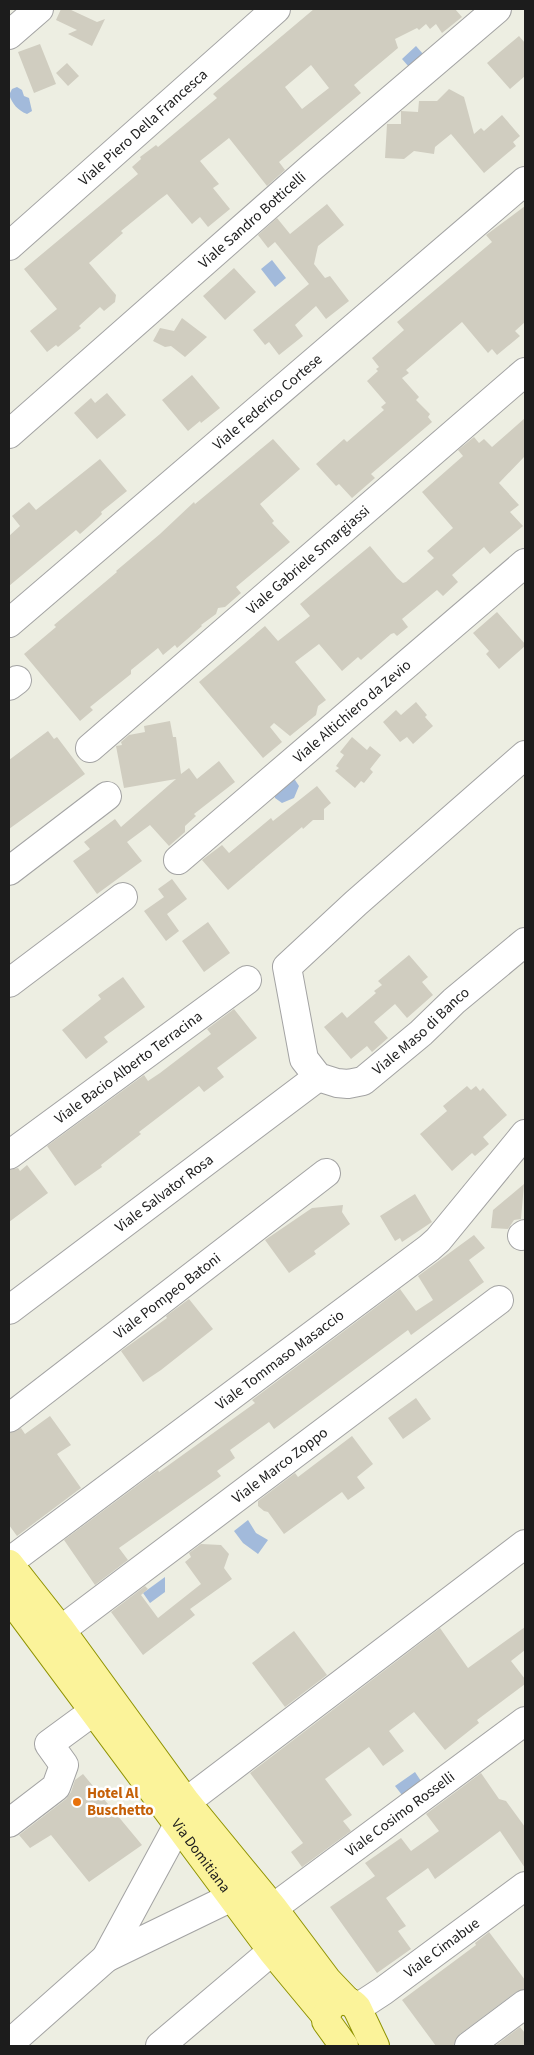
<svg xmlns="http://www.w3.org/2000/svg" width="534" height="2055" viewBox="0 0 534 2055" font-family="'Source Sans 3',sans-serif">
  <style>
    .water { fill: #a2badb }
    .building { fill: #d0cdc0; fill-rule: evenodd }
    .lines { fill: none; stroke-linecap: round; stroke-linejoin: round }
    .minor-casing { stroke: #a3a3a3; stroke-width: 30 }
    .major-casing { stroke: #8f9302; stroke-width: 30 }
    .minor { stroke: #fff; stroke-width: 28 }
    .major { stroke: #fbf39a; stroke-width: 28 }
    .food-dot { fill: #e8710a; stroke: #fff; stroke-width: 2 }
    .labels { text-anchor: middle; stroke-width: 5; stroke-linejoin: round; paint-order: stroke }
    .street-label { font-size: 15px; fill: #1c1c1c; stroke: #fff }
    .food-label { font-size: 15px; font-weight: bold; fill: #c56008; stroke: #fff; text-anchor: start }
  </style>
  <rect width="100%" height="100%" fill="#edeee2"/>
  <path class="water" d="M416,46L423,54L409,67L402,59Z
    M17,87L22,90L24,96L29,98L32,111L27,114C17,110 13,104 9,95L12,89Z
    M272,260L286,278L275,287L261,269Z
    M288,780H295L299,786L294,798L282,803L275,798V792Z
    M248,1520L256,1533L268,1540L258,1554L243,1543L234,1531Z
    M165,1577V1592L150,1603L143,1593Z
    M415,1772L421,1781L402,1795L395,1786Z"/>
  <path class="building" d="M61,9H69L97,22L105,19L92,46L68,34L77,30L56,20Z
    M314,9H455L462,17L442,33L436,24L430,29L426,24L419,30L417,28L395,39L398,48L354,85L361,93L279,162L285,170L267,186L229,138L200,161L219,184L213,188L230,209L208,227L200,217L192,224L167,194L159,200L121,231L123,233L89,263L116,295L115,302L104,311L100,307L79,326L81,328L58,347L56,345L47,352L30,331L57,309L24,269L138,174L132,167L141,159L140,157L156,145L158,147L217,98L213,94ZM311,65L329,88L302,109L285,87Z
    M519,36L525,43V76L510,89L487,63Z
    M40,44L56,84L34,93L18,52Z
    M67,63L79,76L68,86L56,73Z
    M449,89L464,97L474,134L481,128L484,131L502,115L520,136L513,142L516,146L484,173L451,134L435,147L434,154L414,151L404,159L385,158L387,124H401V111L418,112L419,101H437Z
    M327,204L344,225L318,246L314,264L325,278L330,276L349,301L326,319L316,306L295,325L303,336L279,355L269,342L265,345L253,330L309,284L275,242L268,248L258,235L277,218L290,234Z
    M525,206V322L515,331L520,336L497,355L492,349L488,353L462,322L406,370L409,373L402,378L419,397L416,400L430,414L428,417L432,422L371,474L375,478L352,498L339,484L336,486L316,464L344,439L347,442L384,410L381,407L386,403L367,381L378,371L376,369L379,367L372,358L404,330L397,322L492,242L486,235Z
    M234,268L256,292L225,320L203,296Z
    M182,318L207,337L185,357L171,346L165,347L153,341L160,328L174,331Z
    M192,375L220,408L201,423L200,421L188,431L162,400Z
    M107,393L126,415L97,439L74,413L91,398L95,403Z
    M525,418V456L499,483L519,505L510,512L523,526L490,554L484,547L452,575L458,582L443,596L437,590L402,619L408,627L397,636L394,633L391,634L361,660L358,657L342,671L319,644L295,662L326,700L318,706L316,715L290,736L274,723L270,727L282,742L263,758L199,682L265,626L278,641L310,616L300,604L370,546L397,578L403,583L406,582L434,558L427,551L453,528L422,492L463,456L458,450L474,437L479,443L484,439L492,447Z
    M273,439L300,469L260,504L274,521L272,523L290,542L236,587L241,593L225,607L218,608L216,614L201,625L202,626L177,648L175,645L163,655L158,648L131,670V674L90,707L93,710L80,721L24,654L56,627L54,625L117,572L116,571L160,534L194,502L195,504Z
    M100,459L127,491L101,512L102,514L98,518L80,534L76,530L9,586V536L20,526L12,516L29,502L36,510Z
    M497,612L525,644V646L499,669L486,654L489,651L473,633Z
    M416,702L427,715L425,717L433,726L413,744L407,737L400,742L383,722L396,710L401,715Z
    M170,721L173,737H176L181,774L189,768L197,779L219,761L235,782L194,814L196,816L185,826V832L169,846L150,825L127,842L142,861L97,894L73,861L90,849L84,842L115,819L121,827L176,779L124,788L116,746L122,745L121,742L129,735L145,732L144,726Z
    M48,731L54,739L57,737L85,774L9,829V760Z
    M352,737L367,750L370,746L381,755L370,769L373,772L364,783L361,781L355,788L335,771L339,768L336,766L344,755L340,752Z
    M317,786L331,803L324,809V820H313L303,829L302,827L228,890L202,860L222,845L229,853L271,818L273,821Z
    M172,879L187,899L167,914L179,931L166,941L144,911L164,897L158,889Z
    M208,922L230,953L204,972L182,941Z
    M409,955L428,977L422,982L433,995L407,1018L395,1004L374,1022L388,1038L372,1052L367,1046L351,1059L324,1027L342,1012L347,1018L376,993L374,991L382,985L378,981Z
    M123,977L145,1007L104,1037L108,1042L86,1059L62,1030L101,999L98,995Z
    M234,1009L257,1038L217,1068L224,1077L204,1092L199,1086L139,1132L141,1134L101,1165L102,1167L75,1186L47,1146L144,1075L148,1081L160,1073L211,1034L207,1029Z
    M467,1086L471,1090L476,1086L480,1091L483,1088L507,1115L483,1137L489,1144L475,1156L472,1153L452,1171L420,1134L447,1111L443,1106Z
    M27,1165L48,1193L9,1222V1170L18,1168L20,1171Z
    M524,1184L521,1219L514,1220L508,1229L491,1228L493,1210Z
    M415,1194L432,1222L402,1242L400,1238L395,1241L380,1216Z
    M343,1205L342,1212L350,1224L314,1251L316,1254L289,1273L265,1240L312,1208Z
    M474,1235L485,1248L469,1260L484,1282L411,1335L408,1330L274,1429L269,1422L230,1450L235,1458L217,1471L221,1476L119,1548L128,1560L95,1585L64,1540L158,1470L159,1472L255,1403L252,1400L400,1289L416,1311L433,1300L418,1276Z
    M189,1299L213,1329L161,1370L143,1382L121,1351L167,1318L166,1316Z
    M416,1398L431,1419L403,1439L388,1418Z
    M50,1416L71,1445L57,1454L81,1488L17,1536L9,1525V1433L21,1428L25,1434Z
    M352,1436L373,1464L357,1477L365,1488L348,1500L342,1492L284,1534L268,1512L264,1511L258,1506V1501L295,1473L298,1477Z
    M201,1544L221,1545L229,1554L224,1568L232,1579L190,1609L195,1615L143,1655L111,1612L145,1586L148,1589L141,1595L158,1618L201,1584L185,1562L191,1557L189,1553Z
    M525,1627V1650L511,1661L525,1679V1684L477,1720L479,1723L445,1750L414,1712L389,1731L404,1751L383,1766L369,1747L325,1779L352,1815L343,1821L351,1831L302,1867L291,1852L303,1843L250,1773L440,1628L468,1668Z
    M294,1631L327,1675L285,1707L252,1663Z
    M481,1773L499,1799L506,1801L525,1827V1868L500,1831L435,1879L428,1868L386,1898L406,1926L398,1931L411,1949L377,1973L330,1907L375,1876L365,1863L401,1838L411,1851L439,1831L426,1814Z
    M83,1774L142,1845L89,1882L51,1835L30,1848L19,1835L66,1799L71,1792L75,1780Z
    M489,1932L525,1980V1989L516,1992L460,2034L453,2046H436L402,2000L476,1945L475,1943Z
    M520,2027L525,2033V2046H495Z"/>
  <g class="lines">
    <defs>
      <g id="minor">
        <path d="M9,35L39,9"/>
        <path id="s1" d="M9,246L276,9"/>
        <path id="s2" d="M9,434L312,167L497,9"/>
        <path id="s3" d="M9,623L525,181"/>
        <path d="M9,686L17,680"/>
        <path id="s4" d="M90,748L525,372"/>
        <path id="s5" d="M525,755L356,903L287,967L304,1059L318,1077L337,1083L348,1084L363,1081L421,1033L454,1001L525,942"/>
        <path id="s6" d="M178,860L525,563"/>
        <path d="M9,871L107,796"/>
        <path d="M9,983L123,897"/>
        <path id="s7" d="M9,1155L247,980"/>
        <path d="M522,1236L525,1234"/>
        <path id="s8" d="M9,1310L318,1077"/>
        <path id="s9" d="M9,1418L326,1173"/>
        <path id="s10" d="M9,1562L429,1248L438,1240L525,1134"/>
        <path id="s11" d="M61,1630L499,1300"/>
        <path d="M186,1802L525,1544"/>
        <path d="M9,1823L56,1787L64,1765L49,1744L94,1711"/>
        <path id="s12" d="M273,1908L525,1721"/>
        <path d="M106,1958L178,1825"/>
        <path id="s13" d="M357,2008L383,1991L525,1886"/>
        <path d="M9,2044L106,1958L232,1897"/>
        <path d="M160,2046L272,1951"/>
        <path d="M469,2046L525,2004"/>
      </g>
      <g id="major">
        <path d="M9,1564L61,1630L186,1802L273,1908L327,1980L347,2001"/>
        <path id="s14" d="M9,1597L272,1951L326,2016"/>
        <path d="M344,2046L326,2021C326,2003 344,1993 357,2008L375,2046"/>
      </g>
    </defs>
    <use href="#minor" class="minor-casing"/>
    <use href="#major" class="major-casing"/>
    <use href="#minor" class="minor"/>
    <use href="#major" class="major"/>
  </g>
  <circle class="food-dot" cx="77" cy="1802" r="5"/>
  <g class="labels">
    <g class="street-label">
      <text dy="5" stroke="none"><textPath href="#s1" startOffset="179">Viale Piero Della Francesca</textPath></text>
      <text dy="5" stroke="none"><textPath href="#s2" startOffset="324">Viale Sandro Botticelli</textPath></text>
      <text dy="5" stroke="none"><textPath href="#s3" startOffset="340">Viale Federico Cortese</textPath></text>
      <text dy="5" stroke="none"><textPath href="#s4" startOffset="288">Viale Gabriele Smargiassi</textPath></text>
      <text dy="5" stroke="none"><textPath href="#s6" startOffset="229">Viale Altichiero da Zevio</textPath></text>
      <text dy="5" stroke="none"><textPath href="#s5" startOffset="558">Viale Maso di Banco</textPath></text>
      <text dy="5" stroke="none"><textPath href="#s7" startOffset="148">Viale Bacio Alberto Terracina</textPath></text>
      <text dy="5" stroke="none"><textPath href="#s8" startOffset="194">Viale Salvator Rosa</textPath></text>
      <text dy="5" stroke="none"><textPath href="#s9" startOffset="200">Viale Pompeo Batoni</textPath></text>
      <text dy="5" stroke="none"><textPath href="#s10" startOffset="338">Viale Tommaso Masaccio</textPath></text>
      <text dy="5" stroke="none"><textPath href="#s11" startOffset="274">Viale Marco Zoppo</textPath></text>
      <text dy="5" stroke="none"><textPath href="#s12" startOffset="158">Viale Cosimo Rosselli</textPath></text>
      <text dy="5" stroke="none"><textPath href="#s14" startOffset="322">Via Domitiana</textPath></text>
      <text dy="5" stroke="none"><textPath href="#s13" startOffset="104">Viale Cimabue</textPath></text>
    </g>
    <g class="food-label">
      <text x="87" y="1798">Hotel Al<tspan x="87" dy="17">Buschetto</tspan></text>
    </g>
  </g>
  <rect width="534" height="2055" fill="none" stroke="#1c1c1c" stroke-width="20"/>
</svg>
